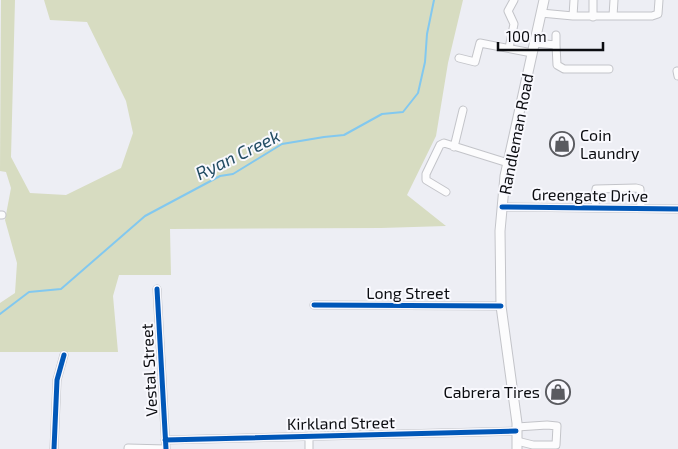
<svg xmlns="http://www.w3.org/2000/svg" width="678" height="449" viewBox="0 0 678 449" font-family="'Exo 2',sans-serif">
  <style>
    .green { fill: #d7dcc1 }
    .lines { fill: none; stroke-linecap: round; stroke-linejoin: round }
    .stream { stroke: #82c8ef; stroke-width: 2 }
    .minor-casing { stroke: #c3c4c9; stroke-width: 9 }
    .major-casing { stroke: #c3c4c9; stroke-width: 11 }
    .minor { stroke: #fcfcfd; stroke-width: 7 }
    .major { stroke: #fcfcfd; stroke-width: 9 }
    .cycleway-casing { stroke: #f9f9fe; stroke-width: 8 }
    .cycleway { stroke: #0057b8; stroke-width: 5 }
    .labels { text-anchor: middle; stroke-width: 4; stroke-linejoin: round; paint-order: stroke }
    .street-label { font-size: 16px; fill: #0b0c10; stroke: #f9f9fe }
    .poi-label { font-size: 16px; fill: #0b0c10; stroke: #f9f9fe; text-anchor: start }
    .water-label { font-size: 18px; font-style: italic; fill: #234d63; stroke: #f9f9fe }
  </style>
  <rect width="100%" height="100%" fill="#edeef4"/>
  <path class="green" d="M1,0H15L11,157L30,193L66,195L121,168L133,133L126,101L87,22L50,20L44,0H463L448,63L436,136L407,195L446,226L381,228L170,229L171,275H119L113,296L118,352H0V303L15,293L17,263L5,220L11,188L6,172L0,171Z"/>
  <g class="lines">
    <path class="stream" d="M0,314L29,292L61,289L145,216L220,176L233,174L282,144L324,137L344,135L382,114L403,112L418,93L425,62L427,34L434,0"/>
    <defs>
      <path id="minor" d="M541,13L573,16H652L658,14L659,0
        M573,16L574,0
        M613,16L614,0
        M593,17V0
        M556,35V45
        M534,43L556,45L557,65L564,69H609
        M509,48L514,24L508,11L514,0
        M459,58L475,62L480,43L532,53
        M677,71L678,76
        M454,147L463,110
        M446,192L426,180V174L440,145L444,143L508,163
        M502,207L678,209
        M595,208L596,189L636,188L640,189L641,208
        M0,215H2
        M157,289L166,449
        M314,305L501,306
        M517,427L547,425L557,426L556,445H533L517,441
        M165,440L516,431
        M128,448L166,449
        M54,449L57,380L64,355
        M309,449V436"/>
      <path id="major" d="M517,449V423L501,306L500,231L505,176L544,0"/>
    </defs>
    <use href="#minor" class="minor-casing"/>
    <use href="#major" class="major-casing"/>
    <use href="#minor" class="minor"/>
    <use href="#major" class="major"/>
    <defs>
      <path id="cycleway" d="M502,207L678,209
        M157,289L166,449
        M314,305L501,306
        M165,440L516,431
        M54,449L57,380L64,355"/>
    </defs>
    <use href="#cycleway" class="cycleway-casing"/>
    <use href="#cycleway" class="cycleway"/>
  </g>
  <defs>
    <symbol id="shop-ring" viewBox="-11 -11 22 22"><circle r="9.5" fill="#f9f9fe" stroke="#5a5b60" stroke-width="1.5"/><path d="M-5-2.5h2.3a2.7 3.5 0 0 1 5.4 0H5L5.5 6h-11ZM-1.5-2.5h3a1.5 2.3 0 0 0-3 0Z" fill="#5a5b60"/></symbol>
  </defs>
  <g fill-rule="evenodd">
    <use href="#shop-ring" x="548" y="130" width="28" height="28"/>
    <use href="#shop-ring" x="544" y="378" width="28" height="28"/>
  </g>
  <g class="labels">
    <g class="street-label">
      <text transform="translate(516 134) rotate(-79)" y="6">Randleman Road</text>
      <text transform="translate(590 195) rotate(1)" y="6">Greengate Drive</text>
      <text x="408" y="299">Long Street</text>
      <text transform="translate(149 370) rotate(-93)" y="6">Vestal Street</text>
      <text transform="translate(341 423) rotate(-1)" y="6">Kirkland Street</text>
    </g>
    <g class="poi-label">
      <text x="580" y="141">Coin<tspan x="580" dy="18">Laundry</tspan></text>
      <text x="540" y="398" text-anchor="end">Cabrera Tires</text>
    </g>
    <g class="water-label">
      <text transform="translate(238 155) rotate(-26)" y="6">Ryan Creek</text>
    </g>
  </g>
  <path d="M498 42v8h105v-8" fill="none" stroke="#0b0c10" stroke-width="2.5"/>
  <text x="506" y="42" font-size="15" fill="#0b0c10" stroke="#f9f9fe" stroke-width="4" paint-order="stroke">100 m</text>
</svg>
